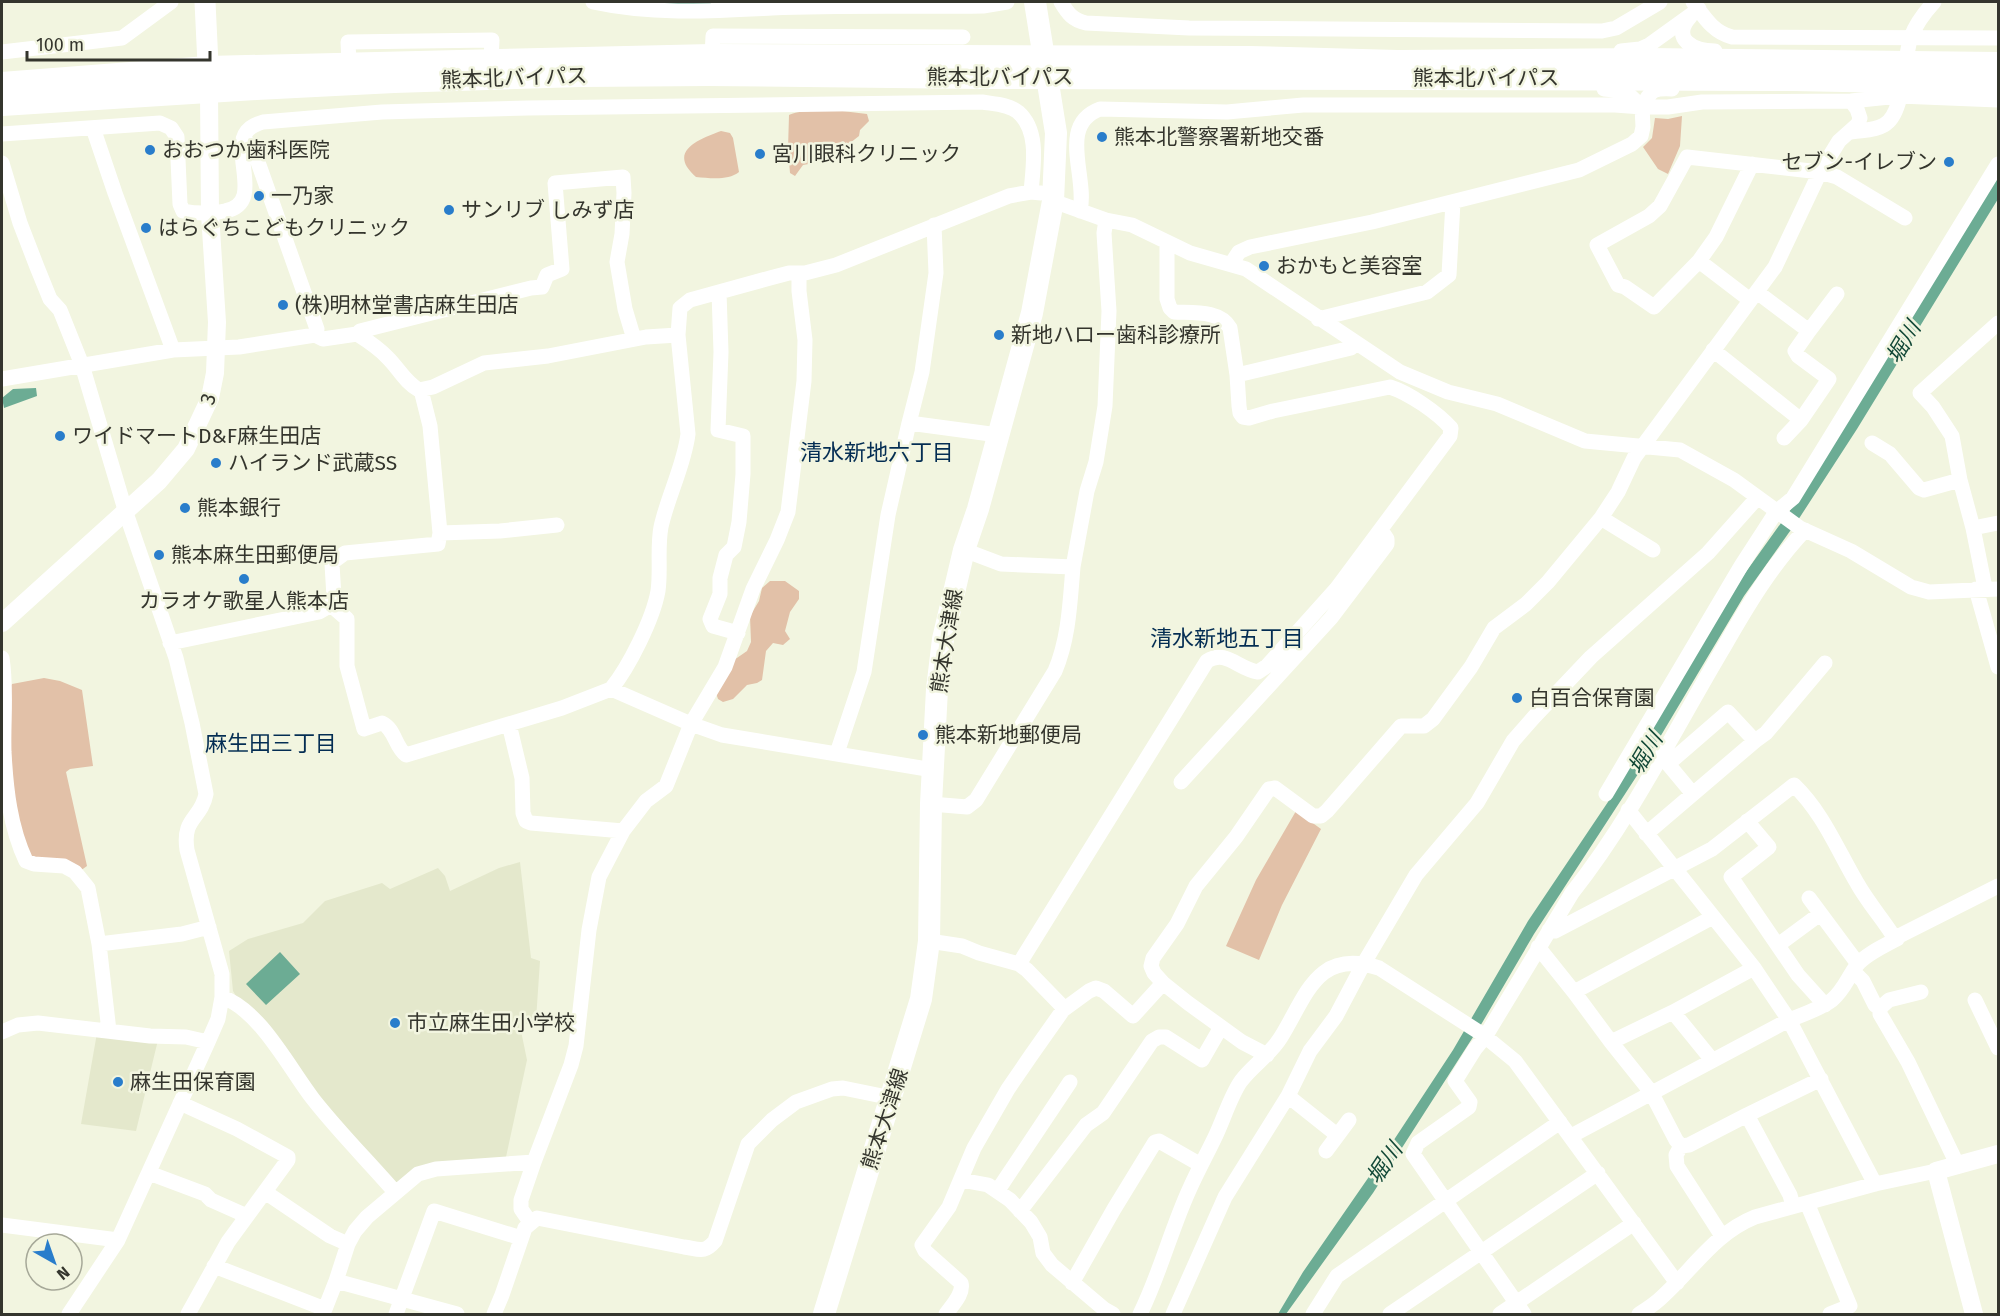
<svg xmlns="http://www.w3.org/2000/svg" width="2000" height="1316" viewBox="0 0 2000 1316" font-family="'Fira Sans','Noto Sans JP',sans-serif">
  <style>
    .built { fill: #e4e8cc }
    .green { fill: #e2c1a8 }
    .water { fill: #6cac94 }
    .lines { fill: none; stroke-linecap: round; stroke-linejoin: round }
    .stream { stroke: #6cac94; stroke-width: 4 }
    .minor { stroke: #fff; stroke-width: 15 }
    .tertiary { stroke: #fff; stroke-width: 18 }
    .secondary { stroke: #fff; stroke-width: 21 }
    .primary { stroke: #fff; stroke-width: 22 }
    .trunk { stroke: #fff; stroke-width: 24 }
    .poi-dot { fill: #297dcb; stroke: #f2f5e0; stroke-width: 2 }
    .labels { text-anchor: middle; stroke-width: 5; stroke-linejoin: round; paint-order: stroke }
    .street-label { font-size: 21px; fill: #34352d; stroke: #f2f5e0 }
    .poi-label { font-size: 21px; fill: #34352d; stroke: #f2f5e0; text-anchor: start }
    .water-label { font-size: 22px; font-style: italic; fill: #134938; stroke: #f2f5e0 }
    .neighbourhood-label { font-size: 22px; fill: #042d53; stroke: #f2f5e0 }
  </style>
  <rect width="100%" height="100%" fill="#f2f5e0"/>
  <path class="built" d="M520,862L531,958L540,961L536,1020L520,1026L527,1060L506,1157L397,1184L392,1183L236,996L233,991L229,951L248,939L303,923L325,901L382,883L390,889L438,868L445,876L450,891L499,868Z
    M97,1033L158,1040L136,1131L81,1124Z"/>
  <path class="green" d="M834,110L867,114L869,121L860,130L859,136L850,143L837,147C829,162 819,162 803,165L795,176L790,173L788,149L789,115C798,110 822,111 834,110Z
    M1682,116L1680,146L1668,174L1658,169L1643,147L1652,138L1655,118L1668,119Z
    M721,131L730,133L733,138L739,172C728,181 709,178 696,177C666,151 700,139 721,131Z
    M770,581H785L799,591V599L790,612L785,631L790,639L783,645L773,643L766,651L762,680L757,683L747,685L733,699L723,702L718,699L716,693L734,660L747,651L751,642L750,616L759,601L762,588Z
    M44,678L60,681L82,690L93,766L70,769L66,772L87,866L80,871L30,857L14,815L8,690L12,684Z
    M1296,811L1321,829L1282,905L1259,960L1226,946L1256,880Z"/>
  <path class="water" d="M1998,177V199L1857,429L1800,517L1744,596L1638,774L1534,934L1482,1023L1373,1193L1286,1314H1278L1303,1272L1384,1155L1453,1050L1528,921L1614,793L1743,576L1791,509L1837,438Z
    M36,388L37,396L4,408L2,398L13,389Z
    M280,952L300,974L266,1005L246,984Z"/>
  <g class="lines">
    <path class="stream" d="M641,2L709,3"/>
    <path class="minor" d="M593,2C652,15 713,11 772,8C842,5 913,7 983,6L1007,2
      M1061,2C1068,14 1073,20 1086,23L1189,28L1602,31L1616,28L1660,2
      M1693,2C1705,18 1713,32 1732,37L1998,38
      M1690,17C1670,39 1694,51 1715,51
      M1621,51L1640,49L1649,45L1699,9
      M2,52L122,38L171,2
      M712,56L713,36L963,37
      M349,64L348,42L492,40L491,60
      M1604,89L1625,91L1642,107H1668L1702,102L1851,101L1899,96L1998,100
      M1642,107C1651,90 1653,88 1672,89
      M93,128L115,193L173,350
      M1852,132C1862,130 1874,131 1884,125C1905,114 1903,59 1911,37C1916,23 1925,12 1934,2
      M2,134L160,123L171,128L177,137L180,204L183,211C198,214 210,214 225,211C265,204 230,153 247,131C251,126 257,124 263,122L382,112L528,108L982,102C993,104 1008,104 1018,112C1040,131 1033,167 1031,192
      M243,139L253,148L317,329L315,335
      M2,163L20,223L37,267L50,299L60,310L82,365L126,513L176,658L192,723L206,794C201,820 182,817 187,850L222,974V997L218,1019L208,1042L118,1240L69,1314
      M1053,201L1106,220L1132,225L1190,253L1246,269L1400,372L1448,392L1497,404L1585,441L1680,450L1734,480L1800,528L1851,551L1911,587L1929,592L1998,589
      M1080,211C1088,177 1057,125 1100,109L1227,112L1303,105H1615L1642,107L1643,127L1641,136L1632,144L1579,170L1372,222L1250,247L1239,252L1231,264
      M934,225L936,273L922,372L909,423L998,435
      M1699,261L1654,307L1625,287L1618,285L1597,245L1649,216L1660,206L1687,157L1820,172L1837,177L1905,218
      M719,292L721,352L718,430L743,436V474L739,522L734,547L726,555L720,578V594L710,619L713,626L738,633
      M1757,292L1809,331L1837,294
      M1750,300L1699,261L1716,237L1752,164
      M1318,319L1427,292L1449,275L1453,202
      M357,334C368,341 379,348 388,358C399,369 405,382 419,390L433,387L484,363L548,356L646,337L678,335L680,308L690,300L770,278L789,273H805L836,265L1009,196L1031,192L1041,193
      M1713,350L1801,420
      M1237,375L1351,348L1356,343
      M2,379L173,350L239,347L315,335L323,339L357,334L360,331L531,288L542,287L547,275L562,269L555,183L623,177L624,193L622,234L617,262L625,309L634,339
      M1784,438L1801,420L1829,379L1798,356L1795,351L1809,331
      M1872,443L1890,454L1919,488L1924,490L1960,480L1973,528
      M1960,480L1952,436L1933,407L1920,393L1998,323
      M1601,518L1653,550
      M440,533L500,531L557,525
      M1073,567L1087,491L1096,462L1105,406L1109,311L1104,233L1106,220
      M1985,588L1973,528L1998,523
      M1976,589L1998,667
      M331,605L347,619V666L364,729L382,723C395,729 395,747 406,755L562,708L611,689L691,724L722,735L933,770
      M170,643L319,612L331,605L334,597L332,564L334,561L345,553L438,544L440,533L430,426L421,390
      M2,658C7,689 3,720 4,752C6,789 10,827 26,861L34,864L64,866L75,872L88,888L99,944L109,1031
      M611,689C629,667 653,619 658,591C661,570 657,548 661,527C668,495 684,466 688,434L678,335
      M509,724L522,778L523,813L526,821L531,823L623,831L646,801L666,786L691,724L725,667L753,589L777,540L788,512L804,381L805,340L799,291V273
      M837,753L864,672L888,515L909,423
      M1181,782L1331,618L1387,544V539L1381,530
      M1606,794L1741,566L1776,512L1793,498L1998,164
      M1693,794L1668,764L1728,712L1755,741L1766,733L1825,663
      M931,804L967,807L976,800L1055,671C1069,638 1070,602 1073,567L1001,564L964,550
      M1628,810L1754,968L1789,1020L1875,1184
      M1747,821L1769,847L1731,877L1798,975L1825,1005
      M1646,834L1755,741
      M1809,898L1858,964
      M1549,930L1555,931L1712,849L1794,785C1823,813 1837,849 1857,883C1867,901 1881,917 1892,934L1897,937
      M929,941L962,946L979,953L1019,964L1027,970L1061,1005L1063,1010
      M99,944L182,934L209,927
      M1778,945L1820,914
      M1538,947L1574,992
      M1019,964L1207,661C1226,649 1238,669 1258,672L1267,666L1337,588L1450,436L1451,428C1438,413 1409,393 1390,387L1273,411L1249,418L1243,417L1240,413L1239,406L1237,375L1230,328C1220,310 1193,313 1174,312L1170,308L1167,299V242
      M1853,971L1863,981L1875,1005L1880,1008
      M1921,992L1889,1000L1880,1008V1014L1908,1062L1958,1166
      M222,997C260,1010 289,1068 313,1099C338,1131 368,1161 395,1192
      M1975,1000L1998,1048
      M1673,1012L1754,968
      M2,1032L18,1025L38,1023L150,1036L186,1037L208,1042
      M1611,1042L1574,992L1713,917
      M1267,1055L1242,1042L1188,1003L1163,983L1154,973L1151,966L1153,958L1177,924L1196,886L1236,837L1269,789L1275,788L1313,816H1321L1327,811L1401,726H1424L1433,719L1471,667L1494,628L1526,604L1548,582L1601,518L1618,492L1634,458L1775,267L1820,172L1839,141L1858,124L1860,118L1857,109L1851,101
      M1712,1060L1673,1012L1611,1042L1651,1092L1676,1140L1681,1146L1689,1145L1747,1115
      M1288,1096L1337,1135
      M180,1103L237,1129L288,1157V1160L228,1242L188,1314
      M1571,1136L1789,1020C1804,1014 1820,1009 1832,1000C1844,990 1848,977 1857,965C1866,954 1884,946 1897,939V937L1998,886
      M1681,1146L1676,1155L1677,1166L1722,1236
      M1326,1151L1349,1120
      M149,1173L205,1194L211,1200L247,1216
      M961,1180L988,1185L1010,1200L1031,1222L1040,1237L1043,1253L1052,1265L1104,1309L1113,1314
      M998,1190L1070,1082
      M265,1192L330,1236L348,1244
      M1807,1203L1850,1306L1830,1314
      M1793,1206L1790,1195L1747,1115L1821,1079
      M1020,1211L1086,1125L1103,1113L1152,1041L1159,1037H1166L1202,1060L1221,1027
      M530,1222L521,1209V1200L534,1162
      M2,1225L118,1240
      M214,1266L325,1309L336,1281L457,1314
      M336,1281L348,1244L355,1231L367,1217L418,1174L436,1169L534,1162L571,1065L576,1046L589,930L599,877L623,831
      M1072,1283L1114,1209L1155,1142L1159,1141L1201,1165
      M396,1314L434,1211L521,1238
      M494,1314L502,1295L525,1228L537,1218L684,1247C699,1249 704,1254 715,1241L748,1144L772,1120L796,1102L832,1089L843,1088L892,1098
      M946,1314C952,1305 964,1294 961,1283L925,1251L922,1245L949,1207L974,1148L1008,1089L1032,1054L1063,1010L1089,991L1096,988L1104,991L1133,1016L1163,983
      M1140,1314C1160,1274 1171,1229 1190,1188C1198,1170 1208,1152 1216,1135C1224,1118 1231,1095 1241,1081C1253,1065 1270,1055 1281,1037C1307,995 1317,948 1379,968L1482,1034L1515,1061L1677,1283
      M1173,1314L1225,1197L1288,1096L1310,1051L1336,1016L1364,963L1416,875L1477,803L1513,741L1534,717L1591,657L1708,553L1757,498
      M1313,1314L1337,1276L1560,1122
      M1390,1314L1598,1173
      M1500,1314L1634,1223
      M1524,1314L1413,1154L1418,1143L1469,1107L1470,1102L1455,1081L1475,1049L1485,1037L1572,893C1632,817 1675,729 1724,647C1748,605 1772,565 1805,530
      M1639,1314C1647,1309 1655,1304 1662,1297C1693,1269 1715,1233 1755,1217L1875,1184L1936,1171"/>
    <path class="tertiary" d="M2,623L159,481L186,449L210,398L215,373L217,322L210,214L209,92
      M1974,1314L1936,1171L1998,1154"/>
    <path class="secondary" d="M205,2L209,85"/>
    <path class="primary" d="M824,1314L921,999L929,941L931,804L937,689L943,639L964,550L978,509L1032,313L1053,201L1056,133L1035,2"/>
    <path class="trunk" d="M2,84L208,68L712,56L1249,58L1398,62L1647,60L1998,64
      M2,104L256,88L394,81L580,75L708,74L978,77L1793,79L1998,83"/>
  </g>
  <g class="poi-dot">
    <circle cx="1102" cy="137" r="6"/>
    <circle cx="150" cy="150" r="6"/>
    <circle cx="760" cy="154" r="6"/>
    <circle cx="1949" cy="162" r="6"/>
    <circle cx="259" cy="196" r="6"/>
    <circle cx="449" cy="210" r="6"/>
    <circle cx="146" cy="228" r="6"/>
    <circle cx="1264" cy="266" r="6"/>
    <circle cx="283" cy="305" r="6"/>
    <circle cx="999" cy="335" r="6"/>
    <circle cx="60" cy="436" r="6"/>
    <circle cx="216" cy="463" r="6"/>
    <circle cx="185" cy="508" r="6"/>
    <circle cx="159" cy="555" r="6"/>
    <circle cx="244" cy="579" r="6"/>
    <circle cx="1517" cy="698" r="6"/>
    <circle cx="923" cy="735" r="6"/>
    <circle cx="395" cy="1023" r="6"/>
    <circle cx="118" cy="1082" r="6"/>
  </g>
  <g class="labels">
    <g class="street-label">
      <text x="1000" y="84">熊本北バイパス</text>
      <text transform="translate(514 78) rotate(-2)" y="7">熊本北バイパス</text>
      <text x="1486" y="85">熊本北バイパス</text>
      <text transform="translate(208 399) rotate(-73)" y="7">3</text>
      <text transform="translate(947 641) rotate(-81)" y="7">熊本大津線</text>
      <text transform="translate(885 1119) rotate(-72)" y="7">熊本大津線</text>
    </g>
    <g class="poi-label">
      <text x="1114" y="144">熊本北警察署新地交番</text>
      <text x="162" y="157">おおつか歯科医院</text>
      <text x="772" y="161">宮川眼科クリニック</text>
      <text x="1937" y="169" text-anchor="end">セブン-イレブン</text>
      <text x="271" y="203">一乃家</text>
      <text x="461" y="217">サンリブ しみず店</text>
      <text x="158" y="235">はらぐちこどもクリニック</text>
      <text x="1276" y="273">おかもと美容室</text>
      <text x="295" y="312">(株)明林堂書店麻生田店</text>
      <text x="1011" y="342">新地ハロー歯科診療所</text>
      <text x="72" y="443">ワイドマートD&amp;F麻生田店</text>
      <text x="228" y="470">ハイランド武蔵SS</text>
      <text x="197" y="515">熊本銀行</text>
      <text x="171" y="562">熊本麻生田郵便局</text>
      <text x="244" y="608" text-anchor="middle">カラオケ歌星人熊本店</text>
      <text x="1529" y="705">白百合保育園</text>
      <text x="935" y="742">熊本新地郵便局</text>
      <text x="407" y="1030">市立麻生田小学校</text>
      <text x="130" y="1089">麻生田保育園</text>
    </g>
    <g class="water-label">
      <text transform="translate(1903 342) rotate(-59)" y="8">堀川</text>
      <text transform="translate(1645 753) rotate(-59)" y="8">堀川</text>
      <text transform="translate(1384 1163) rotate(-56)" y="8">堀川</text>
    </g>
    <g class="neighbourhood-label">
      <text x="877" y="460">清水新地六丁目</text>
      <text x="1227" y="646">清水新地五丁目</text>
      <text x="271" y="751">麻生田三丁目</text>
    </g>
  </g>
  <rect width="2000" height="1316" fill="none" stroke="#34352d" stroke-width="6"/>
  <g transform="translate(54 1262) rotate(140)"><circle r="28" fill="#f2f5e0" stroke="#a6a898" stroke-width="1.5"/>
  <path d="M0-4.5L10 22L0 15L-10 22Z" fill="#297dcb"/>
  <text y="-9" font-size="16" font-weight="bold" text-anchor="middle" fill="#34352d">N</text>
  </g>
  <path d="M27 51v9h183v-9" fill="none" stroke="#34352d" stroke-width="3"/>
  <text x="36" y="51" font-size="18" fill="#34352d" stroke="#f2f5e0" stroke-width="4.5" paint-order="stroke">100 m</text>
</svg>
